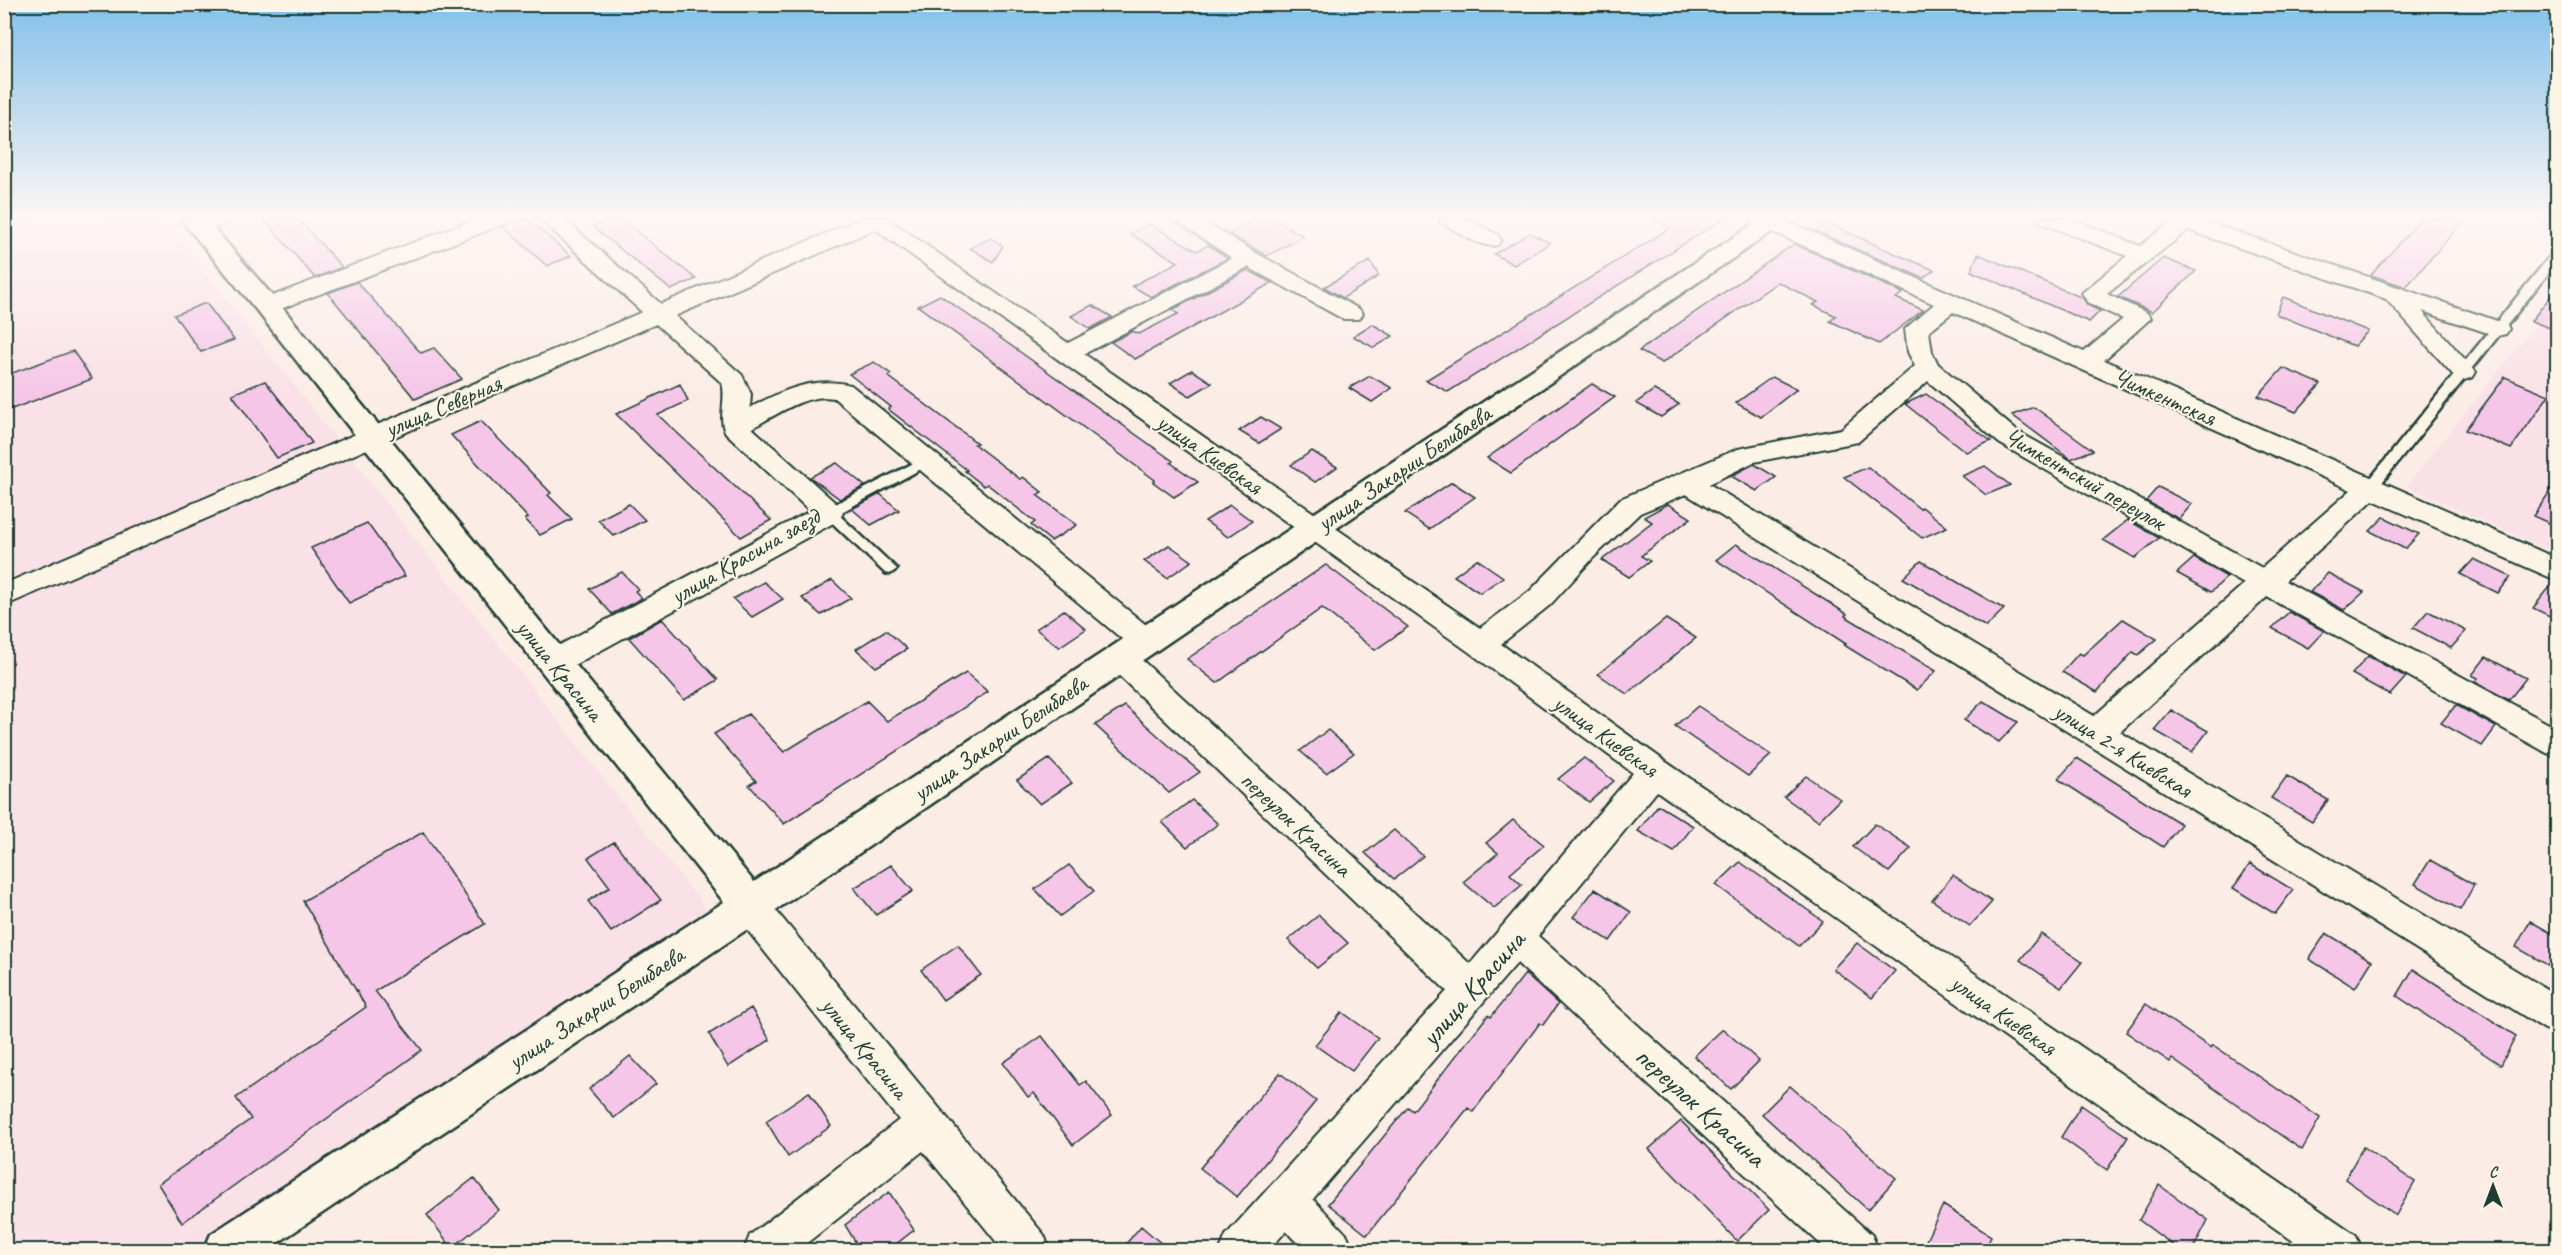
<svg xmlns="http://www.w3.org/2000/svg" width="2562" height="1255" viewBox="0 0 2562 1255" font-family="Caveat,sans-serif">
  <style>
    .built { fill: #f9e1e7 }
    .building { fill: #f5c6e8; stroke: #1f3d34; stroke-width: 1.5 }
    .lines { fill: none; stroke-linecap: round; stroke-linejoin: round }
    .lane-casing { stroke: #1f3d34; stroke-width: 5 }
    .street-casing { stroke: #1f3d34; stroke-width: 4 }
    .secondary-casing { stroke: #1f3d34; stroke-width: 5 }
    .lane { fill: #fcf5e5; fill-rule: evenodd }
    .street { fill: #fcf5e5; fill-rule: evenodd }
    .secondary { fill: #fcf5e5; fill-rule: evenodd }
    .labels { text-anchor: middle; stroke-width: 4.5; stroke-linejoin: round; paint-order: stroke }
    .street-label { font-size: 24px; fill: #1f3d34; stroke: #fcf5e5 }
    .near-street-label { font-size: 28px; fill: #1f3d34; stroke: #fcf5e5 }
  </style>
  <rect width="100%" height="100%" fill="#fbece6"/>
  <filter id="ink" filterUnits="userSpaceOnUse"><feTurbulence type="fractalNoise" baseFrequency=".0167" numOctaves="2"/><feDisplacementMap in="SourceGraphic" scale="12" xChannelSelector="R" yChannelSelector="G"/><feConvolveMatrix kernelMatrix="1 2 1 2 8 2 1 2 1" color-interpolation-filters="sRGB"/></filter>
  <g filter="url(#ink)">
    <path class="built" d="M5,218H162L720,926L209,1250H5Z
      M2557,300V554L2406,486Z"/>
    <path class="building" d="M263,218H297L342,267L315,278Z
      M520,218H526L571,256L547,266L503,227Z
      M614,218H620L696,279L671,290L593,227Z
      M1258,218H1271L1304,236L1267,256L1229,234Z
      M1651,218H1725L1448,392L1426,380L1670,228Z
      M2422,218H2466L2406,287L2371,275Z
      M1827,223L1896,254L1934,270L1923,278L1815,231Z
      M1150,224L1197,251L1208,245L1228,258L1151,297L1132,286L1178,262L1130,234Z
      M1530,233L1550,243L1514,265L1494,254Z
      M991,238L1003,246L993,262L970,248Z
      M1794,244L1903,293L1896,298L1923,310L1879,344L1830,321L1836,316L1813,305L1818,302L1778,282L1662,363L1639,351Z
      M1978,254L2083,298L2087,305L2100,311L2089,322L1971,271Z
      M2163,258L2196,271L2152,312L2118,297Z
      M1370,261L1379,276L1343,298L1324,287Z
      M1248,270L1272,283L1135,359L1111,342L1133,331L1139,334L1178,314L1172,310Z
      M357,282L421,353L434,348L462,379L415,399L328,293Z
      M2558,287V331L2531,321Z
      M940,295L1173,461L1171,463L1198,482L1174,497L1153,482L1155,480L918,306Z
      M2283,297L2368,331L2354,346L2276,314Z
      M206,303L234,340L201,352L174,315Z
      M1092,305L1112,317L1090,329L1071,316Z
      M1372,324L1393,336L1374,348L1353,336Z
      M73,351L92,379L4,412V376Z
      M874,362L891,374L888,376L977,443L974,444L1020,479L1023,477L1042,492L1037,495L1077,525L1051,541L1031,525L1035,522L987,484L984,486L965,471L967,470L888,409L891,407L849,374Z
      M2283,368L2321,384L2296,412L2258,396Z
      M1192,370L1212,383L1190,396L1170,383Z
      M1370,376L1392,388L1372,402L1349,388Z
      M1772,377L1797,389L1761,417L1736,403Z
      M2505,377L2549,395L2511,449L2465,430Z
      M265,381L291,414L312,443L277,458L232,394Z
      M680,384L688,401L658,415L771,520L741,537L616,414Z
      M1592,384L1615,397L1511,473L1487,458Z
      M1654,390L1679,404L1661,417L1636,403Z
      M1926,394L1991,441L1966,452L1905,404Z
      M2034,407L2093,450L2071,459L2012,415Z
      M1261,417L1281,429L1259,443L1239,431Z
      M481,421L551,493L548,495L572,519L540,535L525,519L528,518L451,435Z
      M1312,451L1337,467L1315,482L1291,465Z
      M837,463L865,486L840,499L810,477Z
      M1754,464L1776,477L1757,491L1731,476Z
      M1985,466L2010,485L1986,495L1962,476Z
      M1868,467L1920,509L1922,507L1947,527L1922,538L1844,477Z
      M2558,480V527L2533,516Z
      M1452,482L1475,497L1429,529L1405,513Z
      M2158,487L2192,504L2179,519L2146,501Z
      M880,494L899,510L871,525L852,509Z
      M629,504L645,520L614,536L598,520Z
      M1668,504L1691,518L1641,556L1650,561L1629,577L1602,560L1652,522L1644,517Z
      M1230,505L1252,521L1228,537L1205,521Z
      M2384,517L2419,534L2405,549L2370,531Z
      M2128,520L2159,538L2135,558L2103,540Z
      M367,523L405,576L349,603L311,548Z
      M1736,544L1847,614L1845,616L1936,671L1917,690L1844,645L1846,644L1716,560Z
      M1169,545L1192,561L1167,578L1144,561Z
      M2194,558L2227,577L2211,592L2177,573Z
      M1477,559L1503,577L1480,593L1454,576Z
      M2474,559L2511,577L2498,593L2460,574Z
      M1921,561L1952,579L2004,609L1986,627L1903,578Z
      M1326,565L1408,627L1375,650L1322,608L1217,683L1187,659Z
      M622,572L638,589L635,591L642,598L612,614L589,589Z
      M2328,573L2364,592L2344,610L2310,592Z
      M832,580L851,598L821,615L802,598Z
      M764,582L783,599L752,617L733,599Z
      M2554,582L2558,583V620L2533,608Z
      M1064,610L1086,629L1059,647L1036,629Z
      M2428,611L2466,631L2451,648L2413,628Z
      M2289,612L2324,631L2308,648L2272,628Z
      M662,619L718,680L684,700L629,638Z
      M1666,619L1696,638L1627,694L1598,674Z
      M2123,619L2157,639L2138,655L2133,652L2097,692L2062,672L2079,653L2083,655Z
      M886,630L907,649L876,667L856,649Z
      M2368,656L2406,677L2390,695L2352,674Z
      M2486,657L2526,678L2509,700L2475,682L2478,678L2472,675Z
      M966,673L988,692L784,824L749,785L756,781L714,734L748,714L784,752L867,701L887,721Z
      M1983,701L2018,722L1999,742L1964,720Z
      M2456,705L2496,727L2482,746L2441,723Z
      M1125,706L1174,750L1200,772L1169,793L1095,725Z
      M1698,706L1738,733L1771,755L1748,776L1675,726Z
      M2171,710L2208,731L2192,752L2154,730Z
      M1328,730L1354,753L1326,773L1300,751Z
      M1584,758L1614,781L1589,802L1558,779Z
      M2077,758L2181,824L2163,847L2058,779Z
      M1049,759L1072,783L1040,804L1017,780Z
      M1806,776L1840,799L1818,821L1784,797Z
      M2287,776L2328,800L2312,822L2271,798Z
      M1192,800L1218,824L1187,847L1162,822Z
      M1658,805L1693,826L1674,852L1638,831Z
      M1513,820L1544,845L1510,874L1522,885L1494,908L1463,882L1498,853L1486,843Z
      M1875,824L1911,848L1889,872L1853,847Z
      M1394,830L1423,856L1394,879L1365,853Z
      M423,832L485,924L375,991L422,1050L182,1223L158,1184L251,1119L236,1098L366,1007L303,901Z
      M614,842L661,900L611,932L588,901L610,887L588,858Z
      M2430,860L2474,885L2460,910L2415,884Z
      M1740,862L1823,921L1799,946L1716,885Z
      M2250,864L2293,890L2275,914L2233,888Z
      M891,865L913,891L876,915L854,888Z
      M1069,865L1094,891L1060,916L1035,889Z
      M1953,875L1992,902L1970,926L1932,900Z
      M1595,889L1631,912L1610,941L1573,917Z
      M1319,915L1348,943L1317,968L1288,940Z
      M2530,921L2558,937V971L2516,947Z
      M2326,933L2372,961L2355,988L2309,959Z
      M2041,934L2082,962L2061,988L2020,960Z
      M1857,943L1895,971L1872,998L1833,969Z
      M958,945L981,975L943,1000L921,970Z
      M2413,969L2516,1036L2501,1065L2397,996Z
      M1525,974L1558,1004L1543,1025L1540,1023L1473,1112L1468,1108L1367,1235L1328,1204L1408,1107L1413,1111L1488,1015L1491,1017Z
      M2146,1004L2211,1048L2213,1045L2320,1118L2302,1150L2172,1059L2170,1062L2126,1032Z
      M751,1008L770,1040L728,1067L709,1034Z
      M1342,1012L1378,1038L1352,1071L1315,1045Z
      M1723,1029L1759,1061L1731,1089L1694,1056Z
      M1042,1036L1080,1085L1086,1081L1112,1115L1073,1145L1034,1093L1028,1097L1003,1063Z
      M630,1056L656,1084L614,1118L589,1089Z
      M1280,1073L1316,1101L1237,1197L1200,1168Z
      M1790,1086L1896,1178L1868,1210L1762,1114Z
      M809,1092L831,1126L788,1157L766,1121Z
      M2081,1105L2128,1137L2107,1170L2061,1137Z
      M1681,1121L1769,1210L1737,1241L1649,1149Z
      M2363,1147L2415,1182L2396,1215L2345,1179Z
      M474,1178L499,1210L452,1248L427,1215Z
      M2159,1185L2208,1220L2192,1251H2181L2139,1220Z
      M889,1192L914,1230L887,1251H861L845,1225Z
      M1943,1205L1991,1236L1985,1251H1921Z
      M1141,1226L1170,1251H1120Z"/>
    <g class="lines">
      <defs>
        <path id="lane" d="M2558,250V261L2376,490H2366L2364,487L2366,484L2554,251Z
          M927,456L934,460L932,463L838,514L897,569L890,574L885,573L822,513L824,510Z"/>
        <path id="street" d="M198,218H231C223,228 202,234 190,231L187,226Z
          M478,218H510L507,223L275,311H259L255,306L259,301Z
          M539,218H563L661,304L862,218H893L891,221L1068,343L1232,258L1172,218H1199L1256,253L1359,309L1363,314L1359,319H1343L1248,267L1084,354L1480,628L1530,591L1620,499L1738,449L1841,429L1915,366L1908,352L1905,329L1934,304L1753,223L1750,218H1780L2084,352L2123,319L2088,303L2082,293L2127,256L2041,223L2038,218H2070L2140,246L2176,218H2196L2506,324L2509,329L2506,334L2497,336L2422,311L2476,372L2473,377L2464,380L2455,377L2386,299L2188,230L2107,294L2147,313L2151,318L2104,360L2558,559V581L2373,500L2285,581L2558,729V757L2547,753L2267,597L2120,732L2558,996V1034L2545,1029L1686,494L1640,513L1594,557L1550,605L1501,644L1666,762L2356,1235L2362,1250H2306L1657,791L1538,936L1872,1235L1878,1250H1827L1517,963L1313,1199L1347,1235L1353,1250H1304L1286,1231L1269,1250H1220L1226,1235L1447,991L1109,666L1105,658L1109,650L1120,647L1131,650L1470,964L1633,773L1469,652L875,229L675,316L742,375L751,394L750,408C782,390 814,376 851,385L1156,633L1160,641L1156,649L1145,652L1134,649L834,398C805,393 777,415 752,428L839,506L843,513L839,520L565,670L554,673L543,670L539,662L543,654L810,511L726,433C717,420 727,399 722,383L656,324L4,606V584L642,312ZM1953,312L2351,490L2262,568L2017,431L1938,364L1932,352L1929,331ZM1928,381L1999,443L2244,584L2094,716L1709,484L1754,462L1858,442Z
          M1438,218H1466L1498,235L1501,240L1498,245C1479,249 1458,231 1441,223Z
          M2541,218H2558V226L2544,223Z
          M750,891L763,895L1044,1235L1050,1250H1003L923,1151L798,1250H744L750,1235L899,1120L737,917L732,906L737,895Z"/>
        <path id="secondary" d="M180,218H205L276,300L754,882L1763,218H1792L764,918L267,1250H204L211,1234L724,902L258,312Z"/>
      </defs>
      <use href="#lane" class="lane-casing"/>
      <use href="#street" class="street-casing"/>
      <use href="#secondary" class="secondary-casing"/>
      <use href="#lane" class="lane"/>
      <use href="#street" class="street"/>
      <use href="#secondary" class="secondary"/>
    </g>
  </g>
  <linearGradient id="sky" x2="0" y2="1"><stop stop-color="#83c0ea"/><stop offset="0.55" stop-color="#fdf6f4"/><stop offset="1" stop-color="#fdf6f4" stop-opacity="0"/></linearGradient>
  <rect width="2562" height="394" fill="url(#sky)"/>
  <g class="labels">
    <g class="street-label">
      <text transform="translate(2165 397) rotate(24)" y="8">Чимкентская</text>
      <text transform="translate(443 406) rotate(-23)" y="8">улица Северная</text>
      <text transform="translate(1210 454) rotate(35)" y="8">улица Киевская</text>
      <text transform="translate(1404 468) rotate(-34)" y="8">улица Закарии Белибаева</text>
      <text transform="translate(2085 479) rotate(30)" y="8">Чимкентский переулок</text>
      <text transform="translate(745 556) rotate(-30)" y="8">улица Красина заезд</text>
      <text transform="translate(560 670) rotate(51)" y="8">улица Красина</text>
      <text transform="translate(1606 736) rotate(36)" y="8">улица Киевская</text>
      <text transform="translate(1000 738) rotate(-34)" y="8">улица Закарии Белибаева</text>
      <text transform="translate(2123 750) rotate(32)" y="8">улица 2-я Киевская</text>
      <text transform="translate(1296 824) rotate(43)" y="8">переулок Красина</text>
      <text transform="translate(596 1008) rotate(-33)" y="8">улица Закарии Белибаева</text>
      <text transform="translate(2004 1015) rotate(35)" y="8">улица Киевская</text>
      <text transform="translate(865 1048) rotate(51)" y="8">улица Красина</text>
    </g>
    <g class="near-street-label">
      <text transform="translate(1472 988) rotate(-49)" y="10">улица Красина</text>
      <text transform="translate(1701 1106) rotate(42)" y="10">переулок Красина</text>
    </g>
  </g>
  <rect width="2562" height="1255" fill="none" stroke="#fcf5e5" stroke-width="24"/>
  <rect x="12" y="12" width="2538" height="1231" fill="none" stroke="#1f3d34" stroke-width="2" filter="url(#ink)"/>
  <g transform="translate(2493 1186)" stroke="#fcf5e5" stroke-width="4.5" paint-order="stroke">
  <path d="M0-4.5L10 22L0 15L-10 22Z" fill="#1f3d34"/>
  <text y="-9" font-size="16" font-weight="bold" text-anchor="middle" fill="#1f3d34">С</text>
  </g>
</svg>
